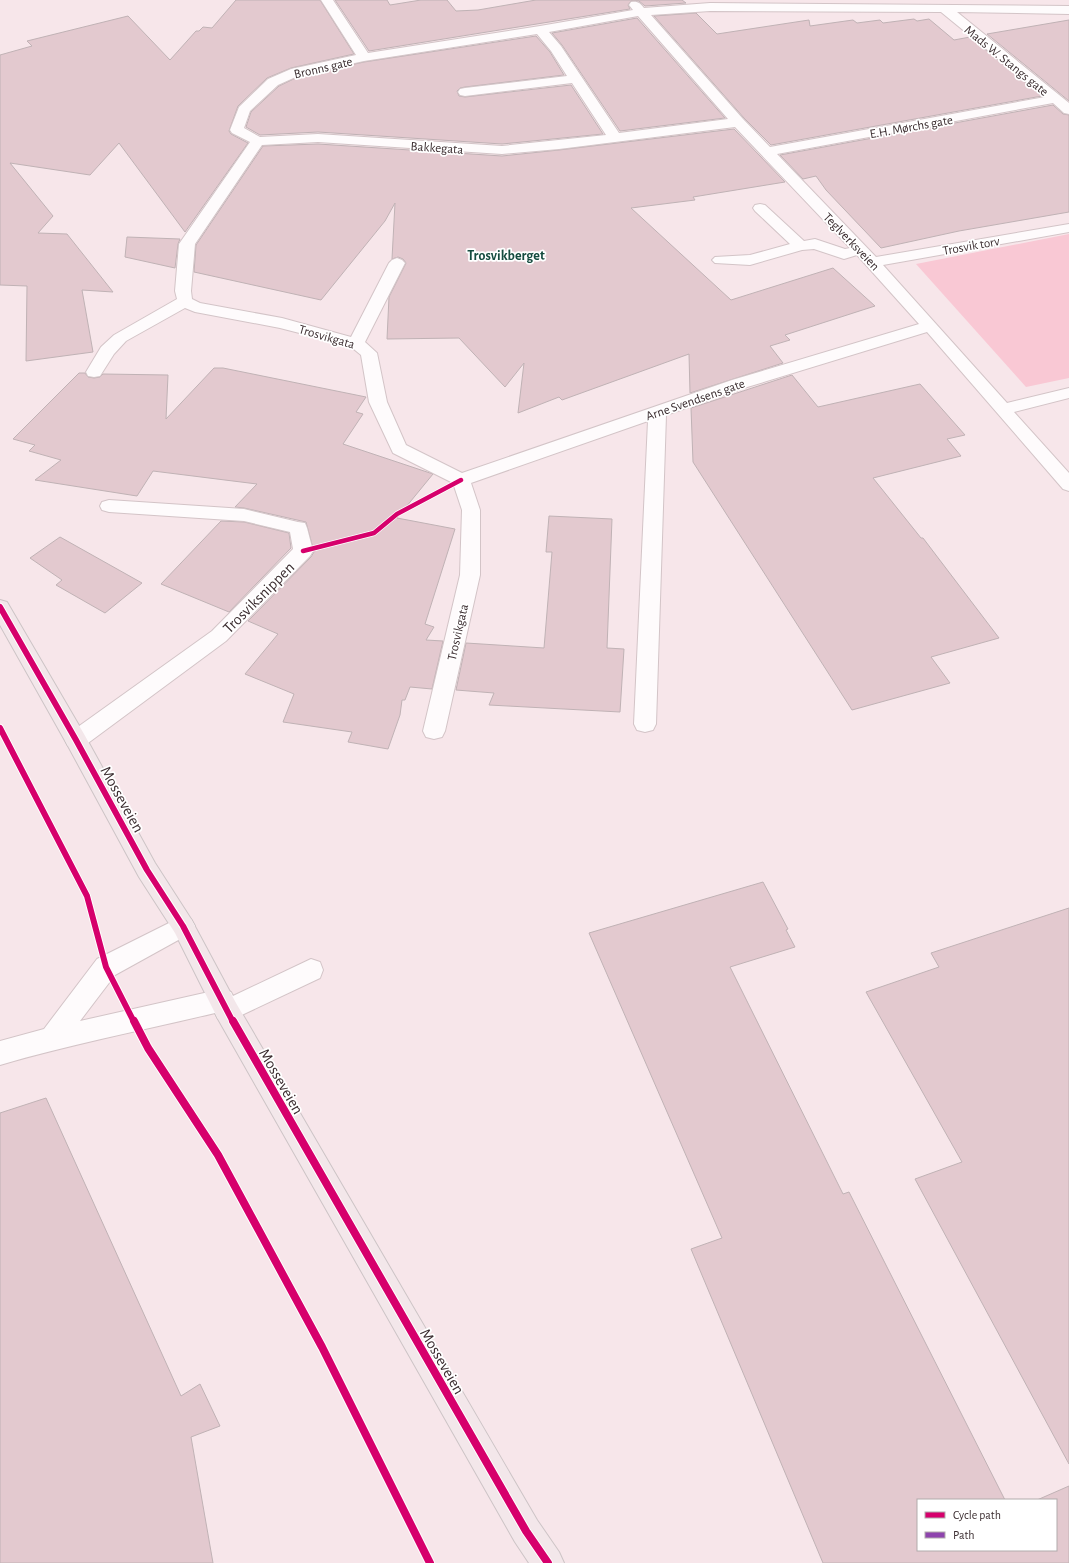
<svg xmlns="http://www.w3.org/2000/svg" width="1069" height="1563" viewBox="0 0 1069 1563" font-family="'Alegreya Sans',sans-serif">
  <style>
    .green { fill: #f9c8d4 }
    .building { fill: #e3c9cf; stroke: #c0b2b5 }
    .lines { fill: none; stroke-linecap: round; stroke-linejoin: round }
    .minor-casing { stroke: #d3c4c7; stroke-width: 2 }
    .major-casing { stroke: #cdc4c6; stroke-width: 2 }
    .minor { fill: #fefbfc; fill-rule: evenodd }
    .major { fill: #f3e7ea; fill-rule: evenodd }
    .cycleway-far2-casing { stroke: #fff; stroke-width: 6 }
    .cycleway-far1-casing { stroke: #fff; stroke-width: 8 }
    .cycleway-casing { stroke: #fff; stroke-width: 10 }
    .cycleway-far2 { stroke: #d6006c; stroke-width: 4.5 }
    .cycleway-far1 { stroke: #d6006c; stroke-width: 6 }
    .cycleway { stroke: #d6006c; stroke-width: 8 }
    .labels { text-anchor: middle; stroke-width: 3.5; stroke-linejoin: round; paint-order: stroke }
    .far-street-label { font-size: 13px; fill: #3b2d30; stroke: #fff }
    .far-neighbourhood-label { font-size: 14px; font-weight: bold; fill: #154b3f; stroke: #fff }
    .street-label { font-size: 16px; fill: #3b2d30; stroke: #fff }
  </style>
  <rect width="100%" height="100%" fill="#f7e6ea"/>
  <path class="green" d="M1069,234V378L1026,387L916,264Z"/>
  <path class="building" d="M236,0H320L354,54L291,68L267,78L238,106L229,131L231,134L248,143L185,232L119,143L90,175L10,163L53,216L38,233L67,234L113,292L82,290L93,352L26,361L27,286L0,285V55L32,46L27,41L128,16L170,60L196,31H199L203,27L212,28Z
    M335,0H387L390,5L421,0H447L456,11L478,10L536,0H682L686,3L645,6L639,1H631L628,5L630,9L369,51Z
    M696,13L717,34L809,20L810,26L853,20L857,23L880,20L883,23L914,19L917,21L929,19L954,40L970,37L1042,96L771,145L744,118L654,16Z
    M637,18L725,118L620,131L562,45L552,33Z
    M1069,20V101L987,34Z
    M536,36L550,52L564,75L465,87L460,88L457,91L459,96L465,97L571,85L603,134L502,144L318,132L260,135L246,127L251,112L279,86L300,76L364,62Z
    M1053,105L1063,114L1069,115V212L959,231L881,248L826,190L816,176L803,179L780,155Z
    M734,129L785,182L693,197L695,200L631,208L731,300L833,268L875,306L785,335L790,340L770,346L783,363L690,393L689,354L562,400L559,397L518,413L524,363L505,387L459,338L387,339L389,297L406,263L403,259L398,257L392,259L395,203L385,221L321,300L194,272L196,245L263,146L318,144L502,156L559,150Z
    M127,237L180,239L178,244L175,268L125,257Z
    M214,368H223L366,397L356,412L363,414L343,444L433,474L397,518L455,529L425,624L434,627L426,640L443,641L432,689L410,687L405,700H402L400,715L388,749L348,742L352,732L283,722L294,694L245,674L278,634L248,621L311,557L314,552L306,522L244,508L235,507L257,484L153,471L137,496L35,480L61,460L29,451L35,445L13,439L79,373H85L88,377L94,378L100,377L103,374L168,375L166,419Z
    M792,375L818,407L920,384L965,435L947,439L961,456L873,478L921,538H923L999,638L931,657L950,683L852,710L693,462L691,408Z
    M549,516L612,519L607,648L624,649L620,712L489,705L494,693L456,690L466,643L544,648L552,552H546Z
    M221,521L244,522L289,533L291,548L229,612L161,584Z
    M60,537L142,583L105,613L56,585L62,580L30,558Z
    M763,882L788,929L786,930L795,947L730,967L843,1194L849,1192L1005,1500H918V1550H1056V1500H1037L1069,1486V1563H823L691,1249L722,1238L589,933Z
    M1069,908V1464L915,1179L962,1162L866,992L939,967L931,953Z
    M46,1098L181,1396L200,1384L220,1426L191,1437L213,1563H0V1113Z"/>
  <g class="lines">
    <defs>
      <path id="minor" d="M321,0H333L368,53L540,26L633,10L629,5L631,2C638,1 640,3 644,8L710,3L1069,6V14L957,12L1069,103V114L1064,113L1053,103L777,154L876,257L1069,224V232L883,265L1007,403L1069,388V398L1014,412L1069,473V491L1063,489L927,332L744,388L666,415L656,724L653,730L645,732L637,730L634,724L648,421L471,483L480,510V575L445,731L442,737L434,739L426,737L423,731L460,575L462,510L453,483L393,453L369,402L361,355L350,346L280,328L195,312L185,308L126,341L114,354L100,376L94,377L88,376L86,372L101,347L114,335L177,299L175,291L179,244L250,142L232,133L230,130L239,107L268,79L291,69L356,55ZM710,11L941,12L1045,97L770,147L743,119L651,15ZM638,16L728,119L619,133L561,46L549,32ZM537,34L551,51L567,76L465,88L460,89L458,92L460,95L465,96L572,83L606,135L502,146L318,134L260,137L244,128L250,111L278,85L300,75L364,61ZM735,127L850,248L845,249L815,239L804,241L765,205L760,204L755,205L753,208L755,211L790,244L750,255L715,257L712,260L715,263L750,265L802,250L814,249L844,259L857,255L919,324L732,380L462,473L406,445L387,402L377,353L365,342L405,263L402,260L397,258L392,260L389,263L351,337L282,318L200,303L192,299L191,291L195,244L262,145L318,142L502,154L559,149Z
        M109,500L244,509L298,522L305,523L307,528L313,551L310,556L226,641L84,746L76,748L68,746L65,740L68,734L212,631L293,549L290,532L244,521L109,512L102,510L100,506L102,502Z
        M183,916L191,919L195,926L191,933L115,975L80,1021L222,989L231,992L233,996L311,959L320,962L323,970L320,978L227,1022L218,1019L215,1013C144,1030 71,1044 0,1065V1041L44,1029L97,959Z"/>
      <path id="major" d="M0,600L7,602L84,734L155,863L191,919L236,1003L537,1520L559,1552L564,1563H529L515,1542L218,1019L175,933L139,877L68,746L0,625Z"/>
    </defs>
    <use href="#minor" class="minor-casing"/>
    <use href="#major" class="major-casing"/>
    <use href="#minor" class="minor"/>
    <use href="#major" class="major"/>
    <defs>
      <path id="cycleway-far2" d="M303,551L374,533L397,514L461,480"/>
      <path id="cycleway-far1" d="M0,607L76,740L147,870L183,926L233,1022
        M0,728L87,896L106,967L134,1022"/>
      <path id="cycleway" d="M134,1021L148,1048L218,1155L322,1347L430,1563
        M233,1021L526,1531L548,1563"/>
    </defs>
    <use href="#cycleway-far2" class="cycleway-far2-casing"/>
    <use href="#cycleway-far1" class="cycleway-far1-casing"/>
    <use href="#cycleway" class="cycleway-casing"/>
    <use href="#cycleway-far2" class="cycleway-far2"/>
    <use href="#cycleway-far1" class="cycleway-far1"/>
    <use href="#cycleway" class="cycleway"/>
  </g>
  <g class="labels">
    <g class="far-street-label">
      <text transform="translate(1007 60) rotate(39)" y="5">Mads W. Stangs gate</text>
      <text transform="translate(323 67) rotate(-13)" y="5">Bronns gate</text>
      <text transform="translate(911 126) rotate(-10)" y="5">E.H. Mørchs gate</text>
      <text transform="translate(437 147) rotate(4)" y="5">Bakkegata</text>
      <text transform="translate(852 241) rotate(46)" y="5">Teglverksveien</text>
      <text transform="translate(971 245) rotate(-10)" y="5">Trosvik torv</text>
      <text transform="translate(327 336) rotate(16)" y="5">Trosvikgata</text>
      <text transform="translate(695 399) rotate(-19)" y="5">Arne Svendsens gate</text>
      <text transform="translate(457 632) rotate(-77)" y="5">Trosvikgata</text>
    </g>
    <g class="far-neighbourhood-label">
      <text x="506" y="260">Trosvikberget</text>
    </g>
    <g class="street-label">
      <text transform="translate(258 597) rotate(-45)" y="6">Trosviksnippen</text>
      <text transform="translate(123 799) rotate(61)" y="6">Mosseveien</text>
      <text transform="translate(282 1081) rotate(60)" y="6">Mosseveien</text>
      <text transform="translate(443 1361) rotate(60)" y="6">Mosseveien</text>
    </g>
  </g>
  <rect x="917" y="1499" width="140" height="52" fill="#ffffff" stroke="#b1abac"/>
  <rect x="925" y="1512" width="20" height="6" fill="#d6006c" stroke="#b1abac"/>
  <text x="953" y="1519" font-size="12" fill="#3b2d30">Cycle path</text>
  <rect x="925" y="1532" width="20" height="6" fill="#8e44ad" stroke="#b1abac"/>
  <text x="953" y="1539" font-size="12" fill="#3b2d30">Path</text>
</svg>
